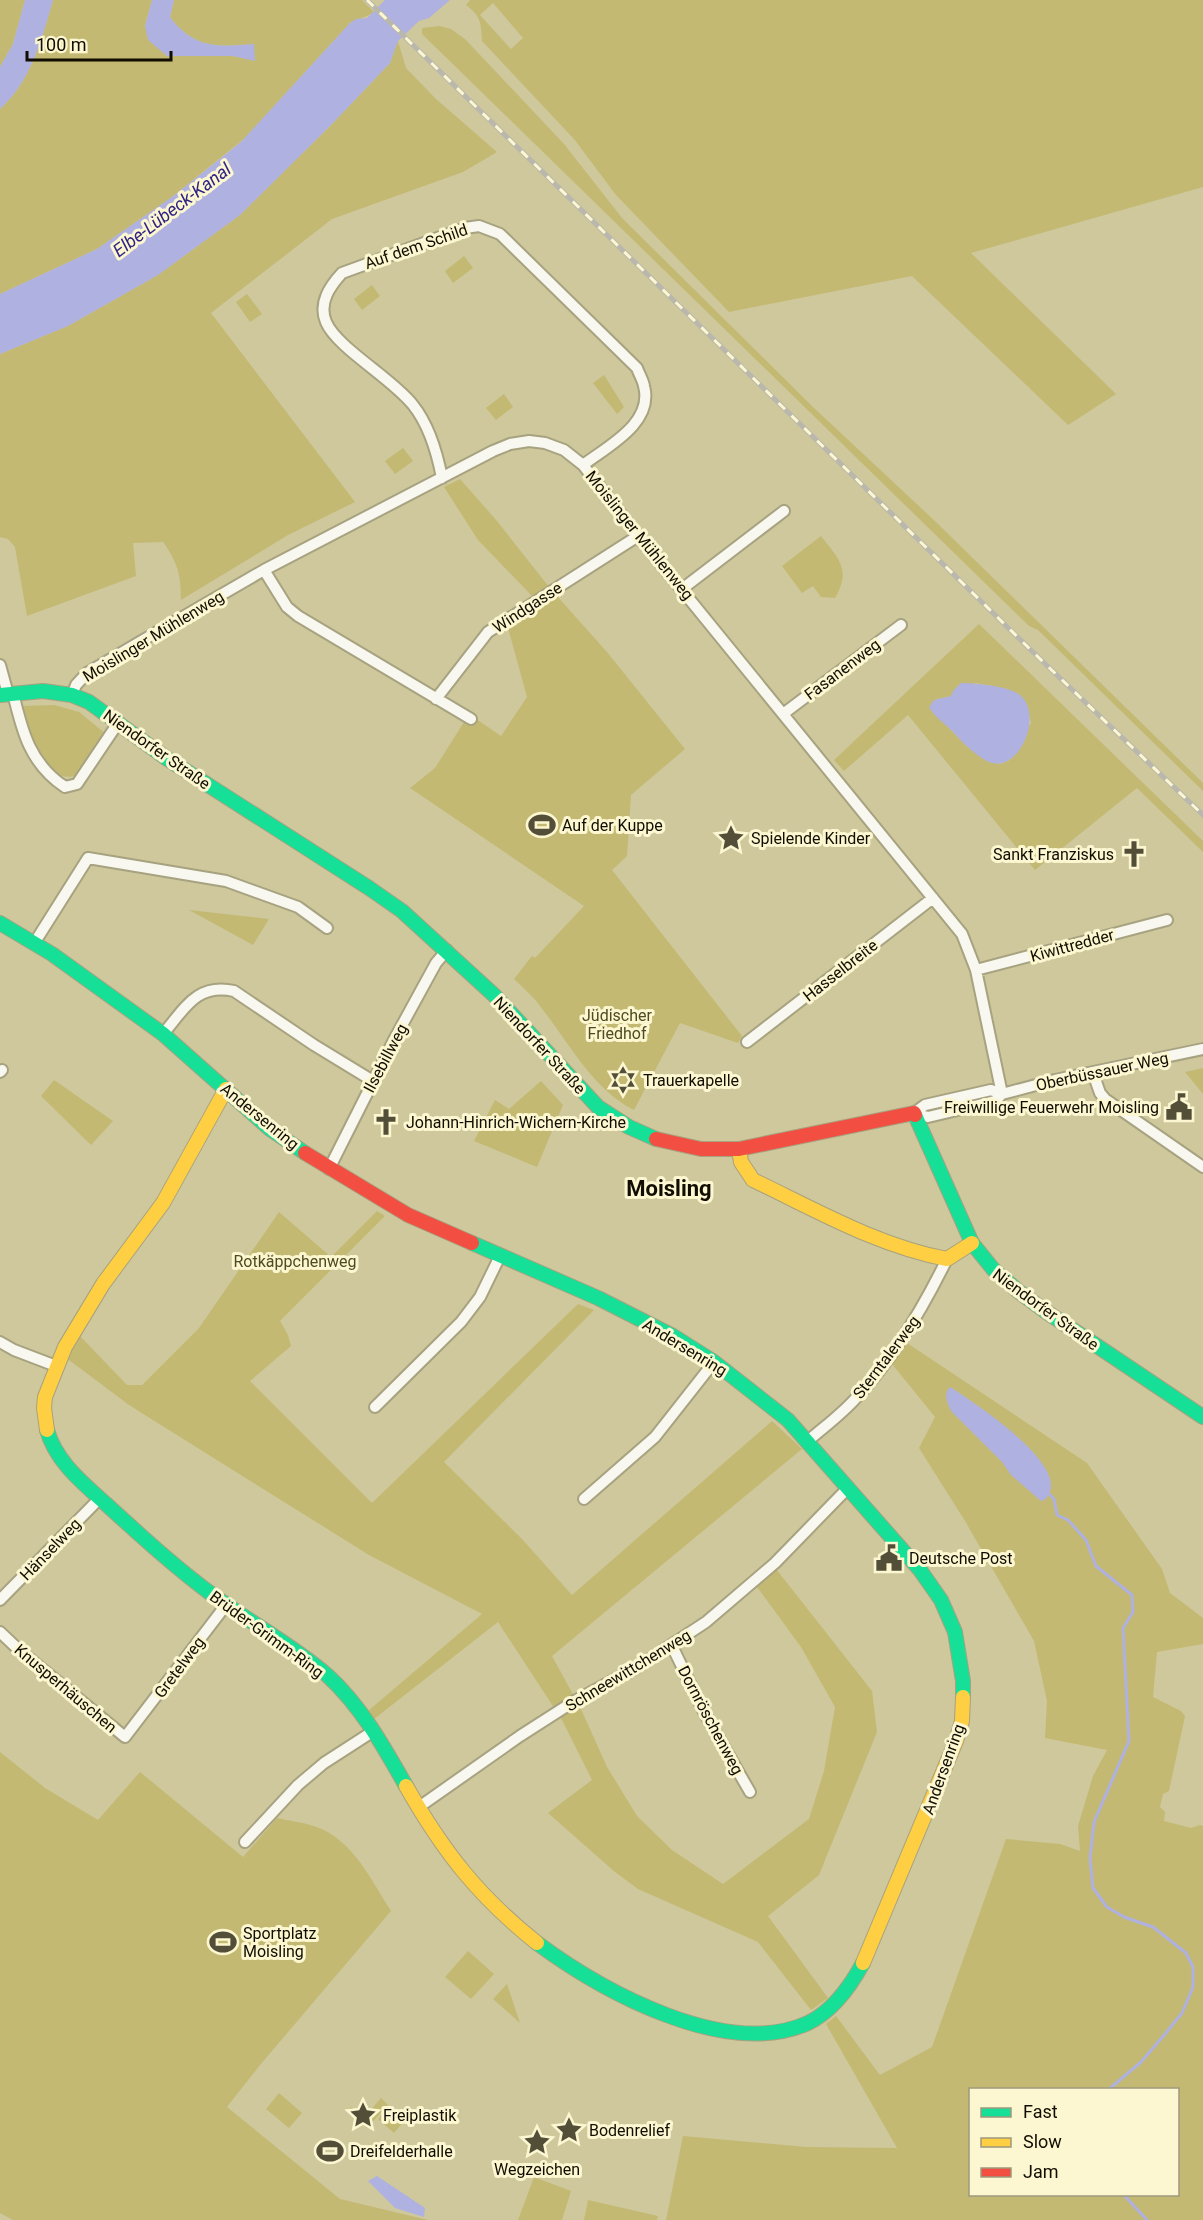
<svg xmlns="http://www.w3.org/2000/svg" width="1203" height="2220" viewBox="0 0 1203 2220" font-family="Roboto,sans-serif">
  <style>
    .green { fill: #c3b972; fill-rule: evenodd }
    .water { fill: #afb1e0 }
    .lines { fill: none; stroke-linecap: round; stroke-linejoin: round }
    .stream { stroke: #afb1e0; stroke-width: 3 }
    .street-casing { stroke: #a7a27f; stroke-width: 14 }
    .fast-casing { stroke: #a7a27f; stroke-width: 16 }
    .slow-casing { stroke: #a7a27f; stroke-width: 16 }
    .jam-casing { stroke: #a7a27f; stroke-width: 16 }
    .street { stroke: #f8f7f0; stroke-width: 10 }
    .fast { stroke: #16e098; stroke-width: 14 }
    .slow { stroke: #ffcf43; stroke-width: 14 }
    .jam { stroke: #f24e42; stroke-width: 14 }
    .rail-casing { stroke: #bab8ad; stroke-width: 5 }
    .rail { stroke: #fcf7d1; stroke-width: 3; stroke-dasharray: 9; stroke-linecap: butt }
    .labels { text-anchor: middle; stroke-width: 6; stroke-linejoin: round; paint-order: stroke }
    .street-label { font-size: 16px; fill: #110d00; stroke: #fcf7d1 }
    .poi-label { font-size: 16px; fill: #110d00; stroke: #fcf7d1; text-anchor: start }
    .park-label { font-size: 16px; fill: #504a20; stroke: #fcf7d1 }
    .water-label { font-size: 18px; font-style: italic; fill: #302384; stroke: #fcf7d1 }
    .district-label { font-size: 22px; font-weight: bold; fill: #110d00; stroke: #fcf7d1 }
  </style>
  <rect width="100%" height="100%" fill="#cec89c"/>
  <path class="green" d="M0,0H25L13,44L0,67Z
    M53,0H152L145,26L167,56H233L254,60V44C217,47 194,49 170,17L174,0H362L374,12C366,18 358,18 350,23L245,138L172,197L97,249L0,294V109C31,81 42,39 53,0Z
    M470,0H1203V187L971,253L1116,394L1068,425L912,276L729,312L616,195L574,139L482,41C481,23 481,16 466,5ZM493,3L523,38L511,49L480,15Z
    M440,26L451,29L465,39L564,144L622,218L813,407L937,523L1203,783V791L1038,630L1029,626L422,34V28Z
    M398,41L406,68L436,99L497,152L463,172L332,219L211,313L355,502L288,535L181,600C181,575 178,563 163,542L133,543L136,576L27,616L15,547L8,539L0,537V354L68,326L158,275L240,215L333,123L390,63Z
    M464,256L473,268L453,283L445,271Z
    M372,285L380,296L362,310L354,299Z
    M247,294L262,314L250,322L236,302Z
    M604,375L624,407L617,414L593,383Z
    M504,394L513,407L496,420L486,408Z
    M403,448L413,461L395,474L385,461Z
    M460,479L497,521L549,587L607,652L685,749L631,795L627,856L612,870L742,1036L738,1043L680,1023L634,1110C592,1089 568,1041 540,1006C533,996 523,988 514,979L532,956L535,958L584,906L410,788L435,768L469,714L501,736L527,697L507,624L538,604L533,597L478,540L444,487Z
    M821,536C838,558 852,569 835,598L821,597L813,586L802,593L782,566Z
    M979,624L1203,841V852L1137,788L1035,870L908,715L844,771L834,760ZM976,683C1008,690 1024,686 1031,723L1010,760L1000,764L990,762L969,748L942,721L934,700L952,696Z
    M54,705L79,712L106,734C98,747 90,767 76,775C58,784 36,757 31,742C27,731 24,718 21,706Z
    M189,910L269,919L253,945Z
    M1203,1068V1094L1185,1072Z
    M54,1080L113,1121L91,1145L41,1096Z
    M541,1081L563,1105L537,1167L474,1141L495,1100L509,1109Z
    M377,1211L385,1216L280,1321L288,1335L291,1346L250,1381L372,1503L578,1304L594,1310L444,1462L522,1539L572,1595L772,1421L802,1449L552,1656L581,1709L607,1767L637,1816L672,1850L723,1884L809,1819L824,1771L835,1707L801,1647L757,1587L776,1569L872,1691L877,1732L819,1875L768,1916L828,1998L811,2010L758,1942L638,1889L615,1872L548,1813L592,1780L562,1720L498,1622L374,1719L368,1711L482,1614L369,1555L129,1405L65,1357L79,1335L127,1385H142L199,1328L279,1212L331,1257Z
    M907,1343L1087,1463L1162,1569L1170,1593L1203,1618V1644L1157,1652L1153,1697L1181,1711L1185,1716L1169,1791L1163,1794L1160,1807L1165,1812L1164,1821L1191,1828L1200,1825L1203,1826V2220H666L683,2136L806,2147L897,2148L826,2024L836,2016L880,2075L932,2047L1006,1839L1060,1844L1080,1851L1078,1826L1093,1776L1107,1750L1045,1738L1047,1701L1034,1641L965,1521L919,1448L935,1417L892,1364ZM970,2090H1178V2194H970Z
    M0,1752L45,1788L98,1820L140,1772L243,1857L277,1818C289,1821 302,1822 314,1826C353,1839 371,1880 391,1911L260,2065L227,2107L340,2199L428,2220H13L0,2213Z
    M468,1951L494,1974L471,1999L445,1977Z
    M507,1984L520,2023L493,1999Z
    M279,2093L302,2113L289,2128L266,2109Z
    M381,2098L388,2105L367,2128L348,2110L351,2107L364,2118Z
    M389,2106L405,2120L394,2133L378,2119Z
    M534,2177L571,2191L562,2220H518Z
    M588,2200L658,2216L657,2220H584Z"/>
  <path class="water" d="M25,0H53C42,39 31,81 0,109V67L13,44Z
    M152,0H174L170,17C194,49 218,47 254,44L255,61L233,56H167L148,40L145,26Z
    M385,0H450L429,18L419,21L398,41L390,63L333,123L240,215L158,275L68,326L0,354V294L97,249L172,197L241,142L350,23L356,19L367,18Z
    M961,683C974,683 1003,686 1015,692C1047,707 1021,775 989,762C976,756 963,743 954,733C945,723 935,718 929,707L934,700L951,696L953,691Z
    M950,1387C975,1403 1052,1454 1051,1486C1051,1491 1048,1495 1046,1499L1041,1501L1011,1475L1002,1462L951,1411C947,1401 943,1395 950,1387Z
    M377,2176L425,2208L424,2217L395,2208L368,2181Z"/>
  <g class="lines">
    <path class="stream" d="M1049,1494L1054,1499L1057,1515L1068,1520L1086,1540L1096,1566L1132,1595L1133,1612L1123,1628L1129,1741L1094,1822L1090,1858L1093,1888L1107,1907L1124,1917L1153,1927L1186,1953L1193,1967V1987L1182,2013L1165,2034L1141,2062L1108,2090
      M1123,2194L1147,2220"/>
    <defs>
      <path id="street" d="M442,478C437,452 429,425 413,405C392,378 337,348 326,322C318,303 330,286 342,273L465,228L479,226L500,234L637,368C639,374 643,380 644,386C654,423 608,446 583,465
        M264,570L287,607L298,616L471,719
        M682,589L784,511
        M0,665L8,694
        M13,693C22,731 30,764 65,787L77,784L118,723
        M72,695L76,685L87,673L150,636L264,570L493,451L510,444L529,441L545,443L564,450L583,465L638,536L962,934L976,970L1002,1094
        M436,699L488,632L638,536
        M783,714L901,625
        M35,942L88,858L226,881L298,907L327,928
        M976,970L1167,920
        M163,1034C185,1008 197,983 234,991L314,1045L373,1081
        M747,1042L933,898
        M0,1072L2,1070
        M1093,1073L1100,1093L1105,1099L1203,1167
        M914,1113L928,1117L995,1101L1002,1094L1055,1080L1203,1049
        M914,1113L925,1105L991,1090L1002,1094
        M329,1169L395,1038L436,963L447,950
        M0,1342L14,1350L56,1366
        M375,1407L461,1322L480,1297L500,1256
        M808,1441C824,1427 842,1414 856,1398C894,1358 923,1308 947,1259
        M584,1499L655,1437L714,1362
        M0,1600L100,1498
        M0,1632L19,1650L125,1737L226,1605
        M672,1646L705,1714L750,1792
        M419,1807L520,1736L573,1702L636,1668L706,1622L775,1563L847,1489
        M245,1842L298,1785L324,1763L372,1732"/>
      <path id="fast" d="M0,695L43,691L72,695L89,702L166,758L369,888L402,911L495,996L598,1107L629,1127L656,1139
        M0,923L52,954L163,1034L270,1129L305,1153
        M915,1115L972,1243L993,1269L1018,1291L1045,1311L1203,1417
        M472,1243L598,1298L673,1336L714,1362L788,1420L920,1570L941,1600L955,1632L963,1681V1697
        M47,1430C56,1462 83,1483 106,1504C141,1536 176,1568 214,1596C251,1623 292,1645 327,1675C361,1706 384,1747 406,1786
        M537,1943C602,1991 726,2060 808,2023C833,2011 850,1987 863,1963"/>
      <path id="slow" d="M739,1149L741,1162L753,1180C816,1210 878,1246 947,1259L972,1243
        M47,1430L44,1408L45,1397L65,1347L103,1284L163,1203L226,1089
        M406,1786C443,1851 478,1896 537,1943
        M863,1963L956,1741L962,1721L963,1697"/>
      <path id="jam" d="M656,1139L701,1149H739L914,1113L915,1115
        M305,1153L408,1215L472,1243"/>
    </defs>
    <use href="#street" class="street-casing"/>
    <use href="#fast" class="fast-casing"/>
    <use href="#slow" class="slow-casing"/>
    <use href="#jam" class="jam-casing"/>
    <use href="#street" class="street"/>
    <use href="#fast" class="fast"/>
    <use href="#slow" class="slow"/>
    <use href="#jam" class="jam"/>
    <defs>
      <path id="rail" d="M367,0L1036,655L1203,815"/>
    </defs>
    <use href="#rail" class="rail-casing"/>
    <use href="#rail" class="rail"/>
  </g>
  <defs>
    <symbol id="stadium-bare" viewBox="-9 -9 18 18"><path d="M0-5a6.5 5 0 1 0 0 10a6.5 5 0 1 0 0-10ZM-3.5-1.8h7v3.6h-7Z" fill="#534e37" stroke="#fcf7d1" stroke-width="2.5" paint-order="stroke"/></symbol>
    <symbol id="sight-bare" viewBox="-9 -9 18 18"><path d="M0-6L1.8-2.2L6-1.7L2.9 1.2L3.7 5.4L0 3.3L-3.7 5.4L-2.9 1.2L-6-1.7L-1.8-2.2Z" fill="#534e37" stroke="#fcf7d1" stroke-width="2.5" paint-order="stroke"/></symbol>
    <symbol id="church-bare" viewBox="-9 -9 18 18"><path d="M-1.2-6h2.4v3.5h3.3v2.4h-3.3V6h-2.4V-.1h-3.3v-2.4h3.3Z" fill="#534e37" stroke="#fcf7d1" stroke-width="2.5" paint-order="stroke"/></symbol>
    <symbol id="synagogue-bare" viewBox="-9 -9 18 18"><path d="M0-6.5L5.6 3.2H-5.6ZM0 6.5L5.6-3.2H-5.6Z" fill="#534e37" stroke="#fcf7d1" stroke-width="2.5" paint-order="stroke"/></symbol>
    <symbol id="civic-bare" viewBox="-9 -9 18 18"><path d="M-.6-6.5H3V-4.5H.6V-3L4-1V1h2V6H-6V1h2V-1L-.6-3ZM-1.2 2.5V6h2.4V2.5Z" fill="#534e37" stroke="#fcf7d1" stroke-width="2.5" paint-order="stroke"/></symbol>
  </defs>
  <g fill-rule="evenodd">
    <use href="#stadium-bare" x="523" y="806" width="38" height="38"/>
    <use href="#sight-bare" x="712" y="819" width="38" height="38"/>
    <use href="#church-bare" x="1115" y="835" width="38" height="38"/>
    <use href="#synagogue-bare" x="604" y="1061" width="38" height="38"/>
    <use href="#civic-bare" x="1160" y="1088" width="38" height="38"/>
    <use href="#church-bare" x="367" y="1103" width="38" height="38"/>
    <use href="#civic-bare" x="870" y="1539" width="38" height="38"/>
    <use href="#stadium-bare" x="204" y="1923" width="38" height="38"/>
    <use href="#sight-bare" x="344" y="2096" width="38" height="38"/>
    <use href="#sight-bare" x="550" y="2111" width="38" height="38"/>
    <use href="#sight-bare" x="518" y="2123" width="38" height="38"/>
    <use href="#stadium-bare" x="311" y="2132" width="38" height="38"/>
  </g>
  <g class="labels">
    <g class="street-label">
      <text transform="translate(416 246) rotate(-19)" y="6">Auf dem Schild</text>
      <text transform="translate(640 535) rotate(51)" y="6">Moislinger Mühlenweg</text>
      <text transform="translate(527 607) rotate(-33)" y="6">Windgasse</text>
      <text transform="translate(153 636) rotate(-31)" y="6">Moislinger Mühlenweg</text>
      <text transform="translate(842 669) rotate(-37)" y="6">Fasanenweg</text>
      <text transform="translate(157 749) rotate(35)" y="6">Niendorfer Straße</text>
      <text transform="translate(1072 945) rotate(-15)" y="6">Kiwittredder</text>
      <text transform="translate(840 970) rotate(-38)" y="6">Hasselbreite</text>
      <text transform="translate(540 1045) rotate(47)" y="6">Niendorfer Straße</text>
      <text transform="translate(385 1058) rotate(-62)" y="6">Ilsebillweg</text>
      <text transform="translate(1102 1071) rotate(-12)" y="6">Oberbüssauer Weg</text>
      <text transform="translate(260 1116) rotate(39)" y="6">Andersenring</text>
      <text transform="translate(1046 1309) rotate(36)" y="6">Niendorfer Straße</text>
      <text transform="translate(685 1347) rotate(31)" y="6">Andersenring</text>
      <text transform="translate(886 1357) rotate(-53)" y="6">Sterntalerweg</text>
      <text transform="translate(50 1549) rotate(-46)" y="6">Hänselweg</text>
      <text transform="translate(267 1634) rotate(36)" y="6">Brüder-Grimm-Ring</text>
      <text transform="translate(179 1667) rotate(-53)" y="6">Gretelweg</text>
      <text transform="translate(628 1670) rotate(-31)" y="6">Schneewittchenweg</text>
      <text transform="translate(66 1688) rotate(40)" y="6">Knusperhäuschen</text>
      <text transform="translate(711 1720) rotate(62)" y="6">Dornröschenweg</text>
      <text transform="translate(943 1769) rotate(-70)" y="6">Andersenring</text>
    </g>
    <g class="poi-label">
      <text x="562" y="831">Auf der Kuppe</text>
      <text x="751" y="844">Spielende Kinder</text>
      <text x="1114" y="860" text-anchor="end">Sankt Franziskus</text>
      <text x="643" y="1086">Trauerkapelle</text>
      <text x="1159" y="1113" text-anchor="end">Freiwillige Feuerwehr Moisling</text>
      <text x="406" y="1128">Johann-Hinrich-Wichern-Kirche</text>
      <text x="909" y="1564">Deutsche Post</text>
      <text x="243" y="1939">Sportplatz<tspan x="243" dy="18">Moisling</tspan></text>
      <text x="383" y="2121">Freiplastik</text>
      <text x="589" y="2136">Bodenrelief</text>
      <text x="350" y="2157">Dreifelderhalle</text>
      <text x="537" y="2175" text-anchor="middle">Wegzeichen</text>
    </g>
    <g class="park-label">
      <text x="617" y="1021">Jüdischer<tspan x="617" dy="18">Friedhof</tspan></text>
      <text x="295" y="1267">Rotkäppchenweg</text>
    </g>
    <g class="water-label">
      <text transform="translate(172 210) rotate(-37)" y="6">Elbe-Lübeck-Kanal</text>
    </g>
    <g class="district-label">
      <text x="669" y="1196">Moisling</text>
    </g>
  </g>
  <rect x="969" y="2088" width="210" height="108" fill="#fcf7d1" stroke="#9e997d" stroke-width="1.5"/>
  <rect x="981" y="2108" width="30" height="9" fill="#16e098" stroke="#9e997d" stroke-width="1.5"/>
  <text x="1023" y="2118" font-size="18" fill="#110d00">Fast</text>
  <rect x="981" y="2138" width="30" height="9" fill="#ffcf43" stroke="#9e997d" stroke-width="1.5"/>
  <text x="1023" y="2148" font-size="18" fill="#110d00">Slow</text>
  <rect x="981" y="2168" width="30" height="9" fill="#f24e42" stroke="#9e997d" stroke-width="1.5"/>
  <text x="1023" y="2178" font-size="18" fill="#110d00">Jam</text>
  <path d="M27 51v9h144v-9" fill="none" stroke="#110d00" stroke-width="3"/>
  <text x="36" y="51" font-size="18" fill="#110d00" stroke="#fcf7d1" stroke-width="4.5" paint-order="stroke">100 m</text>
</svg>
